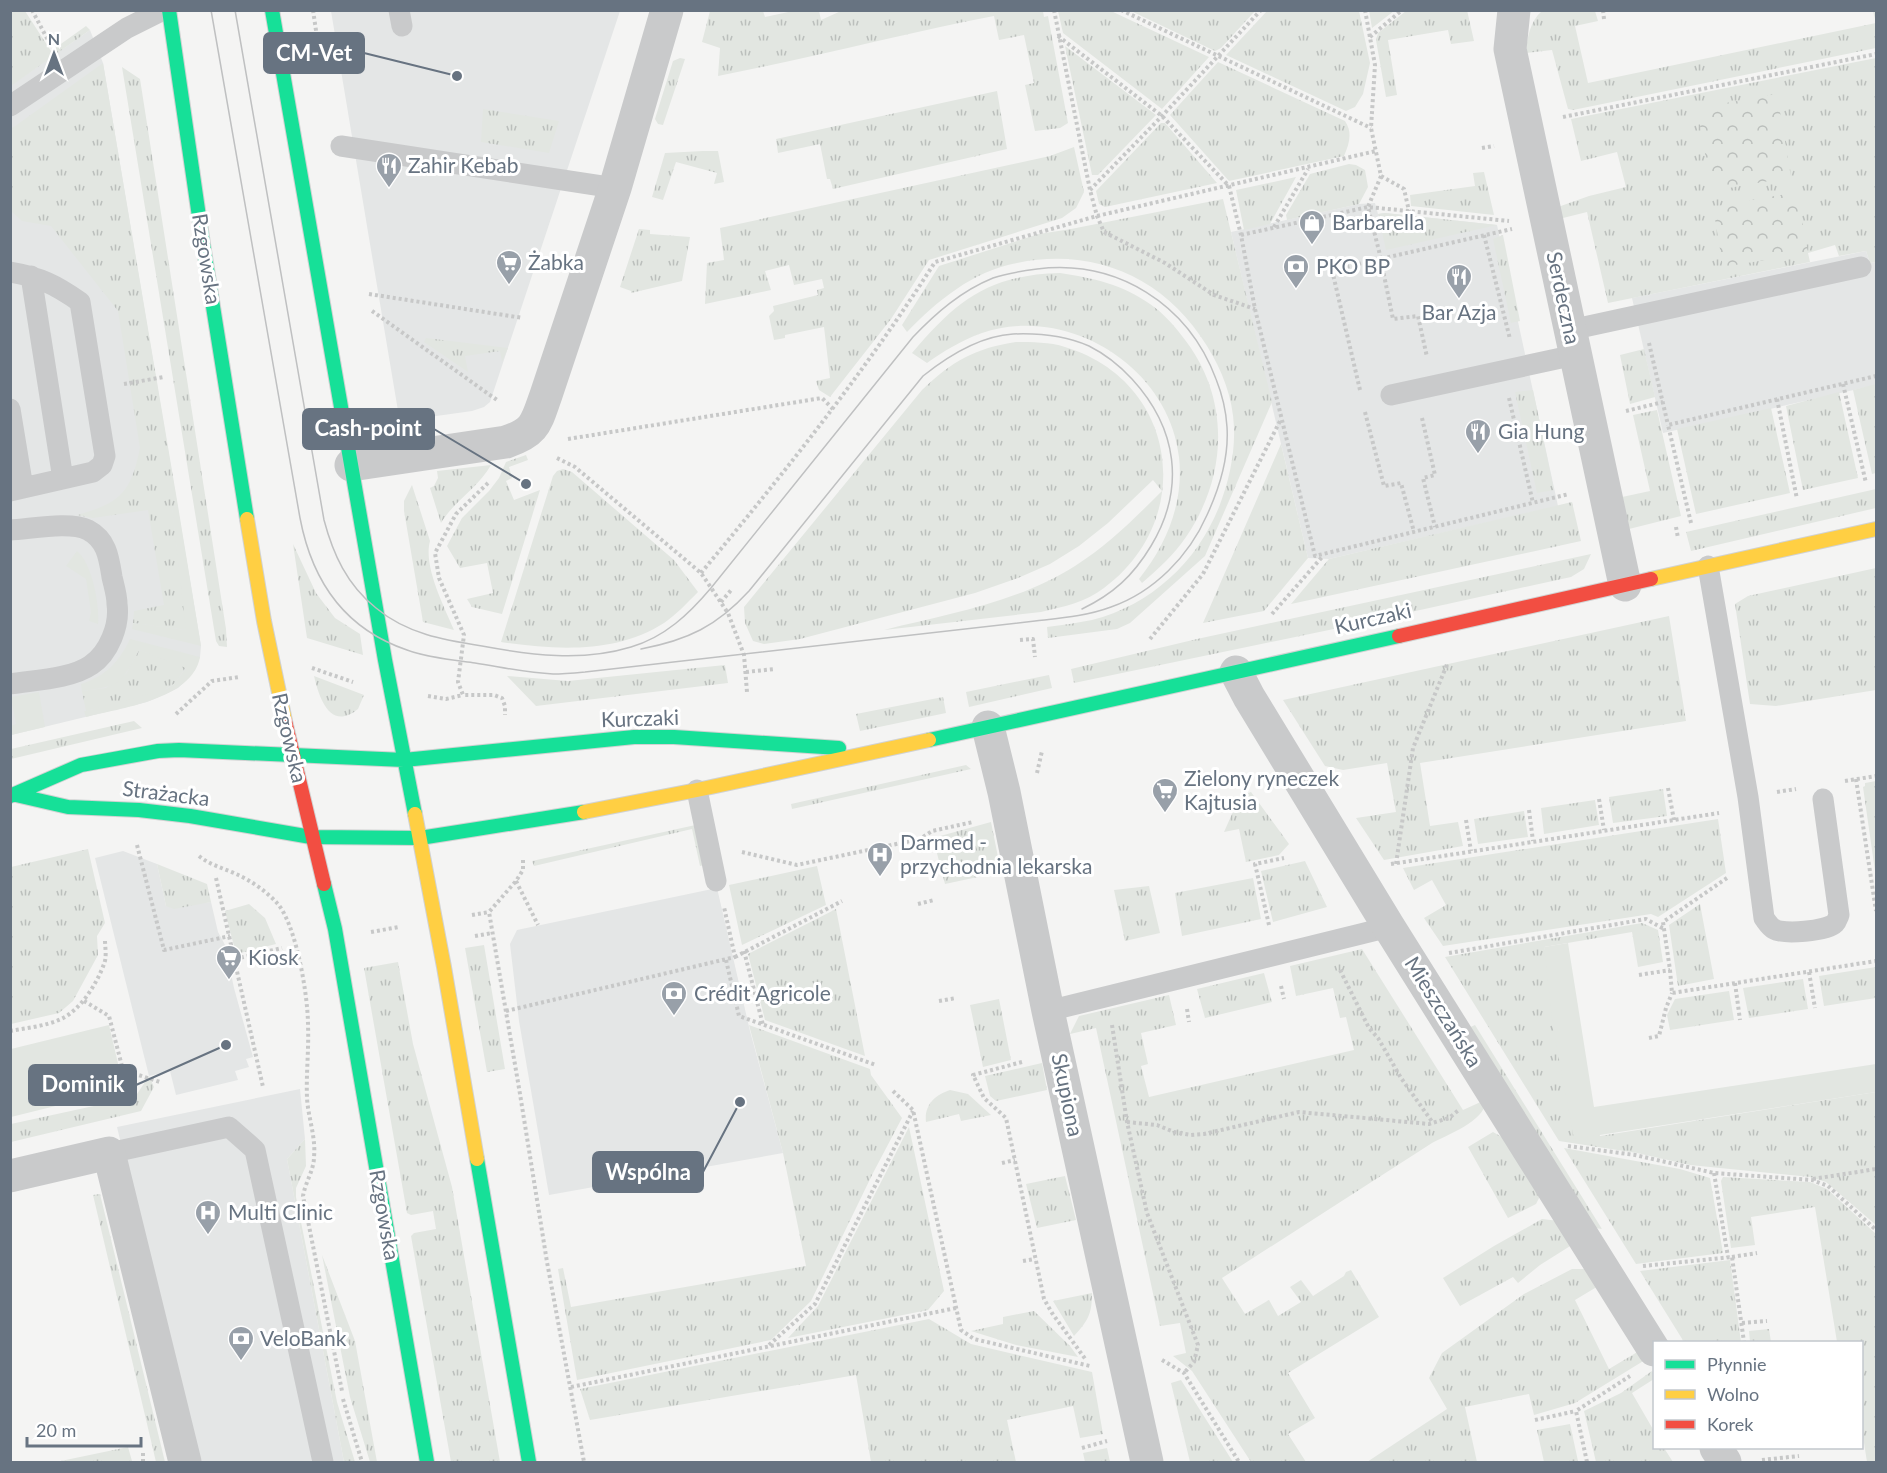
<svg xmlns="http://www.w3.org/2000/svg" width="1887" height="1473" viewBox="0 0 1887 1473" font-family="Lato,sans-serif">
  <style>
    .built { fill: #e4e6e6 }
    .grass { fill: url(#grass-tufts) }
    .park { fill: url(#park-crowns) }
    .garden { fill: #e2e6e1 }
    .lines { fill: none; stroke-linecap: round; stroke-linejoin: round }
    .fast-casing { stroke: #d1d2d2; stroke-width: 16 }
    .slow-casing { stroke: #d1d2d2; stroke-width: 16 }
    .jam-casing { stroke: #d1d2d2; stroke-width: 16 }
    .path { stroke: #c7c8c8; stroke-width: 4; stroke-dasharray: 3 3; stroke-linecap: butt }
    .lane { stroke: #c9cacb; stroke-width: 21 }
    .street { stroke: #c9cacb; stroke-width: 33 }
    .fast { stroke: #16e098; stroke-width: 14 }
    .slow { stroke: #ffcf43; stroke-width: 14 }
    .jam { stroke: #f24e42; stroke-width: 14 }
    .tram { stroke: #bfc0c1; stroke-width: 1.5 }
    .labels { text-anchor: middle; stroke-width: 6; stroke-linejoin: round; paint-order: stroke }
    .poi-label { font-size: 21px; fill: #677381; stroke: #fff; text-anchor: start }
    .street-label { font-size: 21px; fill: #677381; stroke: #fff }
    .leader { fill: none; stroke: #677381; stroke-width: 2 }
    .callout-dot { fill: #677381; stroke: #fff; stroke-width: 2 }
    .callout { fill: #677381; stroke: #677381; stroke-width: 2 }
    .callout-label { font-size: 22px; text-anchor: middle; font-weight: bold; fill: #fff }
  </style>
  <defs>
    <pattern id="grass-tufts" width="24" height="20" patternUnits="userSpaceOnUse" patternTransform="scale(1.5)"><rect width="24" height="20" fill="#e2e6e1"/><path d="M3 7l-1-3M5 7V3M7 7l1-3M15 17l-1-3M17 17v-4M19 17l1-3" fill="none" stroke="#bbbfbc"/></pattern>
    <pattern id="park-crowns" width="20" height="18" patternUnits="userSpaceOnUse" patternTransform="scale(1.5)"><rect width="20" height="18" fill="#e2e6e1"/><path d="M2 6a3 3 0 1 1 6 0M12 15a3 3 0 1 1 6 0" fill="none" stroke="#bbbfbc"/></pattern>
  </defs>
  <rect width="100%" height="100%" fill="#f4f4f3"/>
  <path class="built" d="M331,11H620L490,402L484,407L472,411L415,419H403L398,411Z
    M90,30L103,63L201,646L200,657L195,670L187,679L178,688L163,695L147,702L11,735L10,86Z
    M1375,203L1378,214L1385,213L1497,225L1558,506L1329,559L1308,558L1231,232L1359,204Z
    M1866,251L1870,263L1876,262V385L1663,433L1632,298Z
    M123,851L157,864L166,906L211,902L218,932L225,945L234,988L253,1057L246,1059L249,1067L235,1071L238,1080L176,1095L170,1071L149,1076L95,858Z
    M717,888L750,1031L783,1153L549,1195L519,1021L510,944L517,930Z
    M300,1089L305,1139L287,1159L344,1462H197L117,1127Z"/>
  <path class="grass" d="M11,10L25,11L51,51L86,26L90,30L11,86Z
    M1369,10H1394V11L1372,28Z
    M1467,10L1474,41L1451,44L1448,30L1388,40L1397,95L1386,97L1376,40L1378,33L1406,11Z
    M841,11H1043L1044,17L1048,16L1068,123L1060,128L1035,131L1025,85L1034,83L1024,35L999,40L994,16C901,34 811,58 718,76L720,48L702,42L710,11H763L765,17L793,11H819L821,20Z
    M1058,11H1111L1209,57L1162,109L1063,33Z
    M1131,11H1130H1255L1221,48L1215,51Z
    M1267,11H1359L1370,63L1363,94L1355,107L1346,111L1226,55Z
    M1542,11H1595L1598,21L1575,26L1588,83L1876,23L1873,11H1876V48L1573,110L1568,109L1552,50L1526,53C1527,38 1530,21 1542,11Z
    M1065,46L1156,115L1098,175H1092Z
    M680,58L685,59L663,125L658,124L655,119L673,61Z
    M1876,58V262L1870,263L1866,251L1839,256L1835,245L1808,253L1810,262L1608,303L1587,212L1559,219L1558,207L1589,196L1626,187L1617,152L1581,161L1571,119Z
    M1218,62L1345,121C1353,133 1349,144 1344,156L1229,181L1170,115Z
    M103,63L178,506L172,507L187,630L133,623L134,611L164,605L148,510L93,518L77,515C121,503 131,492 140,448L118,311L51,226L22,221L11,211V129Z
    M122,67L140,79L226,629L227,647L219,646L216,641Z
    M997,91L1007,149L833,189L830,179H827L820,144L778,153L776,139Z
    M483,109L559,121L549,153L481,142Z
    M1161,123H1165L1217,183L1105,207L1099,204L1096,191Z
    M1074,147L1084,192L1076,208L1062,218L929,260L891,319L830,397L819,390L816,381L830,378L824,327L785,335V338L774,340L769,316L774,311L773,306L818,295L817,290L824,288L822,279L794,285L789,265L765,271L771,290L705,304L707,263L724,260L720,228L1050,156Z
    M703,151H718L724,182L714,184L717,173L676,162L663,200L652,197L665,153Z
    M1349,164L1356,165L1365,170L1368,187L1359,204L1287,220L1286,215L1310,174Z
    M1484,172L1494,215L1411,206L1410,195L1475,186L1473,173Z
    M1296,177L1270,224L1244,230L1236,190Z
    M1223,199L1272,402L1205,556L1130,623L1117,629L1048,638L1047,627C1062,625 1077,623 1092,620C1151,605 1197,562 1219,507C1229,481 1235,454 1234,427C1233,398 1222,370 1207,346C1165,278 1095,247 1017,263C973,271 937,301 907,332L902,325L939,266L1039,234L1071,229Z
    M1385,213L1488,224L1497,225L1386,250L1378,214Z
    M639,229L650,230V234L690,237L682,281L631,293V291L620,287Z
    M1503,235L1520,321L1511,323L1493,239Z
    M1060,273C1093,278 1122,284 1150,304C1163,313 1173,324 1182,336C1230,395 1229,474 1186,537C1174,555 1158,569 1142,583L1139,579C1167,544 1184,502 1179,457C1169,367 1068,304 982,333C962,340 944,351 927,363L912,353C957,300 988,275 1060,273Z
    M426,338L508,348L502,362L500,351L465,356L468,372L424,342Z
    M1016,342C1032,342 1050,342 1065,347C1178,381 1197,519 1104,588C1086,602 1063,607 1041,612L884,630C948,614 1019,602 1075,566C1108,545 1135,518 1162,491L1153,480L1108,523L1079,546L1050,564L1018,578L975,593L800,639L764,644L753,641L745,623L744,607L922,390C951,362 975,348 1016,342Z
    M1644,349L1655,397L1630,404L1620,355Z
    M1876,384V473L1872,474L1853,390Z
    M1533,390L1554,490L1537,493L1515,392Z
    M1839,392L1858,478L1803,490L1786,406Z
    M1771,408L1790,493L1696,514L1677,429Z
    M1657,410L1681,516L1629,529L1622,497L1650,491L1633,415Z
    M1281,444L1308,558L1264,611L1203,623Z
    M526,455L528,460L509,467L512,478L506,481L514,500L540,490L502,614L472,607L467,599L493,593L487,563L460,568L447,546L462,518L489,491L499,478L506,462Z
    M491,465C478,488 454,501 441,523L430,488L434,486L438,478L437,471Z
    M563,469L572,472L674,560L698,592C687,603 676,615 664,623C616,654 555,650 501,642L553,476L557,471Z
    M412,485L430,541C423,566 444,606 454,630L423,622L404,511V501Z
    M1876,489V508L1691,551L1686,532Z
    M1572,502L1581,541L1291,604L1329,559Z
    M293,544L316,593L335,618L360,634L363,655L307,638Z
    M1591,554L1584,569L1571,577L1329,630L1074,683L1071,669L1197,639Z
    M1876,568V690L1776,706L1750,704L1735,604L1748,596Z
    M1669,616L1686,721L1420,763L1430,826L1458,822L1463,846L1384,860L1356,818L1396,812L1387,763L1343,770L1325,766L1283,700Z
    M139,650L186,667L175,683L161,692L86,711L82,691L106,688L126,674Z
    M725,665L728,683L536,706L507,676L568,681Z
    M1049,675L1052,688L969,707L966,692Z
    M314,676L364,695L358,709C330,732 319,697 314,676Z
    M943,697L946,713L860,731L856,714Z
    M134,721L142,728L11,759V749Z
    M966,765L971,769L792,809L791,804Z
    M1876,781V878L1863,787L1865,786V783Z
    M1663,789L1667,816L1613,823L1609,797Z
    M1251,792L1289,844L1279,855L1246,862L1239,829L1224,832L1240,796Z
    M1595,800L1599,825L1544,834L1541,808Z
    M1524,811L1528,837L1478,844L1474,819Z
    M1718,819L1726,873L1658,917L1651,914L1443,946L1424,918L1446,905L1432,880L1414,890L1403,868Z
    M991,822L1001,872L945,884L933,838Z
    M700,824L709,864L700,866L692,829L534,866L532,861Z
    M88,849L105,923L97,936L98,955L73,1001L59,1013L11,1024V1000H12L10,994L11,867Z
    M1305,861L1327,907L1273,922L1261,871Z
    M157,864L207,884L211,902L174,909L166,906Z
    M817,866L826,905L742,945L729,885Z
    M1253,878L1261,919L1182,936L1175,893Z
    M1149,886L1160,933L1125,941L1114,890Z
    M249,904L265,918L276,944L236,954L225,911Z
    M1700,904L1714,979L1678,986L1669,925Z
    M836,909L865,1056L765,1020L748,954Z
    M1642,923L1658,930L1663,962L1638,967L1632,932L1544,947L1600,1136L1876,1092V1225L1826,1182L1810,1177L1690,1165L1637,1153L1559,1141L1445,957Z
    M484,945L505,1069L487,1072L465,948Z
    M1362,949L1463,1110L1485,1100C1488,1120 1447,1135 1432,1143L1222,1278L1245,1314L1269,1300L1278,1316L1301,1302L1290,1287L1301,1280L1313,1296L1344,1276L1346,1272L1351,1270L1379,1317L1288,1373L1315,1418L1288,1434L1306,1462H1251L1192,1371L1173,1356L1186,1353L1180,1323L1160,1326L1096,1028L1070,1034L1079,1016L1169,995L1176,1025L1141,1033L1148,1064L1141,1066L1149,1097L1354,1050L1346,1017L1340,1018L1333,988L1296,996L1290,966Z
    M398,962L413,1044L452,1187L500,1462H451L411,1236L414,1233L436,1229L433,1211L411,1215L407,1213L364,968Z
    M1876,967V998L1824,1006L1819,976Z
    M1264,973L1272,1002L1205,1018L1197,989Z
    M1803,979L1808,1009L1749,1018L1743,988Z
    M1729,991L1734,1020L1670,1030L1667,1015L1675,999Z
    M999,999L1011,1060L983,1067L970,1005Z
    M749,1025L870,1069L871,1075L902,1118L873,1173L811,1301L771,1340L577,1380L558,1269L563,1268L571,1307L806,1266L783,1153Z
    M1475,1025L1602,1229L1589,1227L1466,1029Z
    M1042,1063L1047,1090L996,1101L990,1096L985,1076Z
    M149,1076L154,1087L141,1111L11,1142V1124L135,1097Z
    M950,1090L968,1094L991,1115L961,1121L959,1114L926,1122C924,1105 935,1095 950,1090Z
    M909,1127L944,1291L928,1310L788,1338L818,1306Z
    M1493,1132L1509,1141L1542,1192L1536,1204L1508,1218L1468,1147Z
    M305,1139L306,1166L296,1188V1197L337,1402L355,1462H344L287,1159Z
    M1564,1148L1680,1169L1710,1178L1723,1253L1636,1264Z
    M1065,1176L1076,1220L1037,1228L1026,1184Z
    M1723,1177L1810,1182L1827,1189L1876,1234V1462H1867L1862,1430V1342H1837L1815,1207L1751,1217L1755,1245L1731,1248L1721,1181Z
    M100,1194L165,1462H156L93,1195Z
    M1542,1219L1559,1221L1575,1243L1540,1265L1518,1283L1513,1277L1460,1306L1443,1278L1494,1246Z
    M322,1255L355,1341L377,1462H370L350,1397Z
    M1730,1260L1741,1342H1684L1640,1271Z
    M1572,1269H1590L1600,1285L1575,1300L1609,1369L1639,1351L1645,1360L1575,1403L1534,1415L1529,1394L1465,1407L1477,1462H1367L1447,1409L1429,1378L1442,1353L1524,1294Z
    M1092,1293C1092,1314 1088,1321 1074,1336L1053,1301Z
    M1034,1311L1070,1346L1078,1357L1016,1345L971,1331L1003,1324V1317Z
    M929,1319L971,1344L1092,1372L1103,1434L1080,1438L1073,1406L1007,1420L1016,1462H871L856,1375L590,1420L580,1389Z
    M1769,1329L1771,1342H1750L1749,1331Z
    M1652,1371L1654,1374V1379L1632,1393L1654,1431V1448H1664L1673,1462H1596L1584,1411L1621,1393Z
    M1181,1380L1233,1462H1190L1171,1383Z
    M1570,1424L1578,1461L1544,1462L1537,1430Z
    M128,1447L132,1461L56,1462Z
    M1107,1448L1110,1462H1085L1083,1453Z"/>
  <path class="park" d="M1777,94L1791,177L1729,188L1714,186L1710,182L1697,108Z
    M1797,192L1808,253L1723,267L1713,207Z"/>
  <path class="garden" d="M178,506L201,646L132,629L133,623L186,630L172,507Z
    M77,551C92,563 100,605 98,624L89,621L91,612L86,579L66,566Z
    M130,639L200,657C192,700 120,708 86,717L84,711H86L167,689L175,683L186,668L139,650C121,684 121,686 82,691L81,684C106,676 119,662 130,639Z
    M39,692L45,727L11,735V726L16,724L11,697Z
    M1568,943L1594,1107L1876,1064V1092L1574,1139L1553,1027L1544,947Z
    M109,1025L124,1089L11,1117V1049Z"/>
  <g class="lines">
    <defs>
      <path id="fast" d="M169,10L203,244L247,519
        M272,10L385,660L415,814
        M929,740L1399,636
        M16,795L68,807L139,810L190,816L311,837L420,838L584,812
        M10,796L81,765L158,751L179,750L404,760L634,737H674L839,748
        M324,884L335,929L427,1462
        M477,1159L529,1462"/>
      <path id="slow" d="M247,519L264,621L285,721
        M1651,579L1876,529
        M584,812L697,790L929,740
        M415,814L444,967L477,1159"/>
      <path id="jam" d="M1399,636L1651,579
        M285,721L324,884"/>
    </defs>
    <use href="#fast" class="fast-casing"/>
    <use href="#slow" class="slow-casing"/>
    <use href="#jam" class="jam-casing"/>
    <path class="path" d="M32,10L50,44
      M313,10L319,51
      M1054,10L1090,190L1097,216L1104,232L1165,263L1214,295L1255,309
      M1121,10L1371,128
      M1365,10L1375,65L1371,128L1381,176L1368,207L1379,251L1393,319L1418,316L1427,357
      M1603,10L1604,19
      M1058,36L1162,116L1229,186L1241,235L1255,309L1315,556L1569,494
      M1370,37L1402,10
      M1563,117L1876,54
      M1482,148L1494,146
      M1381,176L1404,189L1409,211
      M1090,190L1162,116L1261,10
      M1274,227L1308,169
      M1241,235L1368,207L1509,221
      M1484,235L1510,339
      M369,294L523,318
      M372,311L497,400
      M1649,343L1668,425
      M124,384L164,377
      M1843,384L1866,483
      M1360,390L1332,270L1512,229
      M1509,398L1533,503
      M1777,399L1797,499
      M1626,411L1663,402
      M1365,412L1384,486L1401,483L1414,532
      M1422,418L1435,475L1423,478L1435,527
      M568,439L822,398L833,409
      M557,458L575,467L701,573L728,613L744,655L747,692
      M488,483L456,514L435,553L439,578L464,635L458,682L463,695H494L502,698L505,706V715
      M1691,523L1668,425L1876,376
      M1676,527L1678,538
      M701,573C784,473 865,372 935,262L1097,216L1376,151
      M721,602L732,589
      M1272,614L1323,556
      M1150,639L1203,574L1281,419
      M1020,640L1033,639L1035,657
      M312,668L353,682
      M746,672L775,669
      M428,696L446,699L463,695
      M176,714L212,681L239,677
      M1037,773L1042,751
      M1856,779L1876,911
      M1845,781L1876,776
      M1668,788L1674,820
      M1777,792L1796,789
      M1599,799L1604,830
      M1529,810L1533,841
      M1466,820L1471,851
      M137,845L164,950L230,936
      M742,852L797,865L920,839L932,831L973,822
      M199,856C210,865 223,868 236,874C250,880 266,891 277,903C296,924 308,995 308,1025C309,1049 306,1074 307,1098C308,1117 316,1137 314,1157C314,1170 305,1183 303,1196L342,1391
      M523,860V870L516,881L489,912L520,1094L547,1262L584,1462
      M1391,864L1719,813
      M1396,864L1413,748L1448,662
      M216,878L263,1087
      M1727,878L1663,922L1670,970L1672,993L1876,961
      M516,881L538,925
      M918,904L934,900
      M472,915L489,912
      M1269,925L1255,864L1284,858
      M371,932L399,927
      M475,936L492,933
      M744,951L763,1025
      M1449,953L1646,919L1664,929
      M735,957L842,901
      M235,959L282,948
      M726,960L739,1016L876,1065
      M1340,970L1369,1028L1378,1038L1401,1078L1433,1123
      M1809,972L1815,1008
      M1639,975L1670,970
      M1735,983L1740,1020
      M1281,986L1284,999
      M84,1001L109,1016L123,1070L160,1082
      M939,1001L956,998
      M1187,1009L1189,1022
      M506,1011L735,957L724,907
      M1112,1025L1127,1122L1147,1213L1198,1345L1194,1362L1184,1373
      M10,1031C27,1028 46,1026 61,1019C81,1010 97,983 104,964C107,957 105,947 105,940
      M1649,1038L1659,1036L1666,1008L1672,993
      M1022,1062L973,1075L984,1098L1006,1118L1044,1299L1052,1313L1086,1360
      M893,1091L913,1110L961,1330L974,1339L1090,1366
      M1127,1122L1157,1125L1174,1132L1191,1135L1204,1134L1299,1112L1429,1124L1449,1118L1460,1109
      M1568,1146L1635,1155L1714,1173L1812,1180L1828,1186L1876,1230
      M1002,1163L1015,1160
      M1714,1173L1728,1257
      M1813,1179L1876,1169
      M1732,1257L1757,1253
      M1023,1261L1035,1259
      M1643,1266L1732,1257L1744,1342
      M1742,1323L1767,1321
      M769,1345L815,1304L913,1111
      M1162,1360L1184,1373L1239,1462
      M571,1387L956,1308
      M343,1399L362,1462
      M1535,1420L1576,1411
      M1082,1448L1107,1441
      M143,1453V1462
      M1762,1460L1799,1456
      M1587,1462L1576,1411L1630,1376"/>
    <path class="lane" d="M399,10L402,26
      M10,106L127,28L163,10
      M341,146L615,188
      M10,272C40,277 56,285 80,302L105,456L102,465L93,472L10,491
      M31,276L63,479
      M1570,330L1861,267
      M1391,395L1575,355
      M10,409L23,488
      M10,530C31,529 70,521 88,530C107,540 109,558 112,577C114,586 117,595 117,604C120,625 109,653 91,665C71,679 34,680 10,684
      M1708,566L1748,797L1764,918C1767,922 1770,927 1774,929C1783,935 1827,931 1835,923C1837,921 1838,917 1839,915L1823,799
      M697,790L716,881
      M1048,1011L1389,927
      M109,1153L229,1127L255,1150L323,1462"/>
    <path class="street" d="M1514,10L1510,49L1625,585
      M351,465L506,442C536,432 536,423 546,395L615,188L667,10
      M1236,672L1249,697L1389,927L1654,1350
      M988,727L1004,792L1048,1011L1147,1462
      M10,1176L109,1153L185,1462
      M1716,1448L1725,1462"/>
    <use href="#fast" class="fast"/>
    <use href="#slow" class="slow"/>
    <use href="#jam" class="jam"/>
    <path class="tram" d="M211,10L300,518C312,581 345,629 407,650C429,658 453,660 475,663C501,667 527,673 553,674C563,674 574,673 585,672L1035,621C1061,618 1087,616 1111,607C1154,592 1189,556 1207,515C1220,487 1229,458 1227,427C1226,410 1222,394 1216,379C1188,304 1117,259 1037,269C1022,271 1007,273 993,278C961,291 936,313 913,337L711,588C689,614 665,637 631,647C582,662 531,655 482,646C444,640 407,634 376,608C347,585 333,554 324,520L235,10
      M641,649C688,640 717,626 749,591L923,376C948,356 980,336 1013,334C1037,333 1066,336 1089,346C1105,354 1120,366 1132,379C1177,428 1186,488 1151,546C1133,576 1113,594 1082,609"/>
  </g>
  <defs>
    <symbol id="restaurant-pin" viewBox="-11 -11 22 30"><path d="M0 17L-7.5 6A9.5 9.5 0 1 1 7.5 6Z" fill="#98a0a9" stroke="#fff"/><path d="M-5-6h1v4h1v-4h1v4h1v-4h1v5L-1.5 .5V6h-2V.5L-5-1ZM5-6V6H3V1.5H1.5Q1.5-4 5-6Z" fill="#fff"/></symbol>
    <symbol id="shop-pin" viewBox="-11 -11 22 30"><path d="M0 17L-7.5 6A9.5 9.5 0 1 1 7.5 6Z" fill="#98a0a9" stroke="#fff"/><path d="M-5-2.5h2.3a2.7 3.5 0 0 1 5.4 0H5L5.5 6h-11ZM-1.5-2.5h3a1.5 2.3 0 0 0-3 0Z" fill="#fff"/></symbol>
    <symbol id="supermarket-pin" viewBox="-11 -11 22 30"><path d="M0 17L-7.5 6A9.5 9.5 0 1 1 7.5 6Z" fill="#98a0a9" stroke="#fff"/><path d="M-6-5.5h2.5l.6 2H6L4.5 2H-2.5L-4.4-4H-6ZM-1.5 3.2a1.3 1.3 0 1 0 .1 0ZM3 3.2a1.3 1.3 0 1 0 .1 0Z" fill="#fff"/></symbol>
    <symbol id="bank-pin" viewBox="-11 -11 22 30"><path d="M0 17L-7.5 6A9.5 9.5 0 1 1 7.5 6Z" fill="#98a0a9" stroke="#fff"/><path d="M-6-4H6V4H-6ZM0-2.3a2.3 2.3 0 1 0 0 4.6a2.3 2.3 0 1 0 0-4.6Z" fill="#fff"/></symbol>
    <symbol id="hospital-pin" viewBox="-11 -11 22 30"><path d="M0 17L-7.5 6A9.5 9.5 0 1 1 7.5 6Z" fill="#98a0a9" stroke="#fff"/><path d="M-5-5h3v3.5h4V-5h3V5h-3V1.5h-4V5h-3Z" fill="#fff"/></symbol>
  </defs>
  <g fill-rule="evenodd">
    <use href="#restaurant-pin" x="374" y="151" width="30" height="40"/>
    <use href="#shop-pin" x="1297" y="208" width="30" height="40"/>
    <use href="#supermarket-pin" x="494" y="248" width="30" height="40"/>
    <use href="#bank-pin" x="1281" y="252" width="30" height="40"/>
    <use href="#restaurant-pin" x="1444" y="262" width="30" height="40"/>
    <use href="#restaurant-pin" x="1463" y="417" width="30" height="40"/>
    <use href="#supermarket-pin" x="1150" y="776" width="30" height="40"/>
    <use href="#hospital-pin" x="865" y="840" width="30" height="40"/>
    <use href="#supermarket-pin" x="214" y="943" width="30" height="40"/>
    <use href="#bank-pin" x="659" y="979" width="30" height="40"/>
    <use href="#hospital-pin" x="193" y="1198" width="30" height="40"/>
    <use href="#bank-pin" x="226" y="1324" width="30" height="40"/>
  </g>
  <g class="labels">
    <g class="poi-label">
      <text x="408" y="173">Zahir Kebab</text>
      <text x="1332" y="230">Barbarella</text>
      <text x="528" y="270">Żabka</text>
      <text x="1316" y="274">PKO BP</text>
      <text x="1459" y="320" text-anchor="middle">Bar Azja</text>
      <text x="1498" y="439">Gia Hung</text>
      <text x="1184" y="786">Zielony ryneczek<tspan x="1184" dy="24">Kajtusia</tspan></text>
      <text x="900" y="850">Darmed -<tspan x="900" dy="24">przychodnia lekarska</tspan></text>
      <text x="248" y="965">Kiosk</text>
      <text x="694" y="1001">Crédit Agricole</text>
      <text x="228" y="1220">Multi Clinic</text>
      <text x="260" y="1346">VeloBank</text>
    </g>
    <g class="street-label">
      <text transform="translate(206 259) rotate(81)" y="7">Rzgowska</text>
      <text transform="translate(1563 298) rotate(78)" y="7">Serdeczna</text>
      <text transform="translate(1373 619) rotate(-13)" y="7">Kurczaki</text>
      <text transform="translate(640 719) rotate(-2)" y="7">Kurczaki</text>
      <text transform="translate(289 738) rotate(77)" y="7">Rzgowska</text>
      <text transform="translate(166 794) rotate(7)" y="7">Strażacka</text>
      <text transform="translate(1443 1012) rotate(58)" y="7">Mieszczańska</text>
      <text transform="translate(1067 1095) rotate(78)" y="7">Skupiona</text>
      <text transform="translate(384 1215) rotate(80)" y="7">Rzgowska</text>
    </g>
  </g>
  <path class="leader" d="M457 76L364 53M526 484L434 429M226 1045L136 1085M740 1102L703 1172"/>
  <g class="callout-dot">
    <circle cx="457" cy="76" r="6"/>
    <circle cx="526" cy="484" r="6"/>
    <circle cx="226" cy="1045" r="6"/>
    <circle cx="740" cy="1102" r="6"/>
  </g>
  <g class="callout">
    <rect x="264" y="33" width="100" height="40" rx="6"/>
    <rect x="303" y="409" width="131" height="40" rx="6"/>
    <rect x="29" y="1065" width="107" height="40" rx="6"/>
    <rect x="593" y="1152" width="110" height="40" rx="6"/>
  </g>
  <g class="callout-label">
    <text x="314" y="61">CM-Vet</text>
    <text x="368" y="436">Cash-point</text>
    <text x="83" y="1092">Dominik</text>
    <text x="648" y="1180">Wspólna</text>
  </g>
  <rect width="1887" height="1473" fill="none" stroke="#677381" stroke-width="24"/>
  <rect x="1653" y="1341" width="210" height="108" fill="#ffffff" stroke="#c2c7cd" stroke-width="1.5"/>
  <rect x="1665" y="1360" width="30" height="9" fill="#16e098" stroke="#c2c7cd" stroke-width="1.5"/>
  <text x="1707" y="1371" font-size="18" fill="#677381">Płynnie</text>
  <rect x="1665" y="1390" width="30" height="9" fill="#ffcf43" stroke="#c2c7cd" stroke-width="1.5"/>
  <text x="1707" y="1401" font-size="18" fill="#677381">Wolno</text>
  <rect x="1665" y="1420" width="30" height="9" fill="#f24e42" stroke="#c2c7cd" stroke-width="1.5"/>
  <text x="1707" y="1431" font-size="18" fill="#677381">Korek</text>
  <g transform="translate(54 54)" stroke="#ffffff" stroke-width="4.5" paint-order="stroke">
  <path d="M0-4.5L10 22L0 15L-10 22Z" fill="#677381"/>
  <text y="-9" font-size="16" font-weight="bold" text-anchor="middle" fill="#677381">N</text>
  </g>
  <path d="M27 1437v9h114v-9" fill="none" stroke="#677381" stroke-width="3"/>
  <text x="36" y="1437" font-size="18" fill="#677381" stroke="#ffffff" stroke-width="4.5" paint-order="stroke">20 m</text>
</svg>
